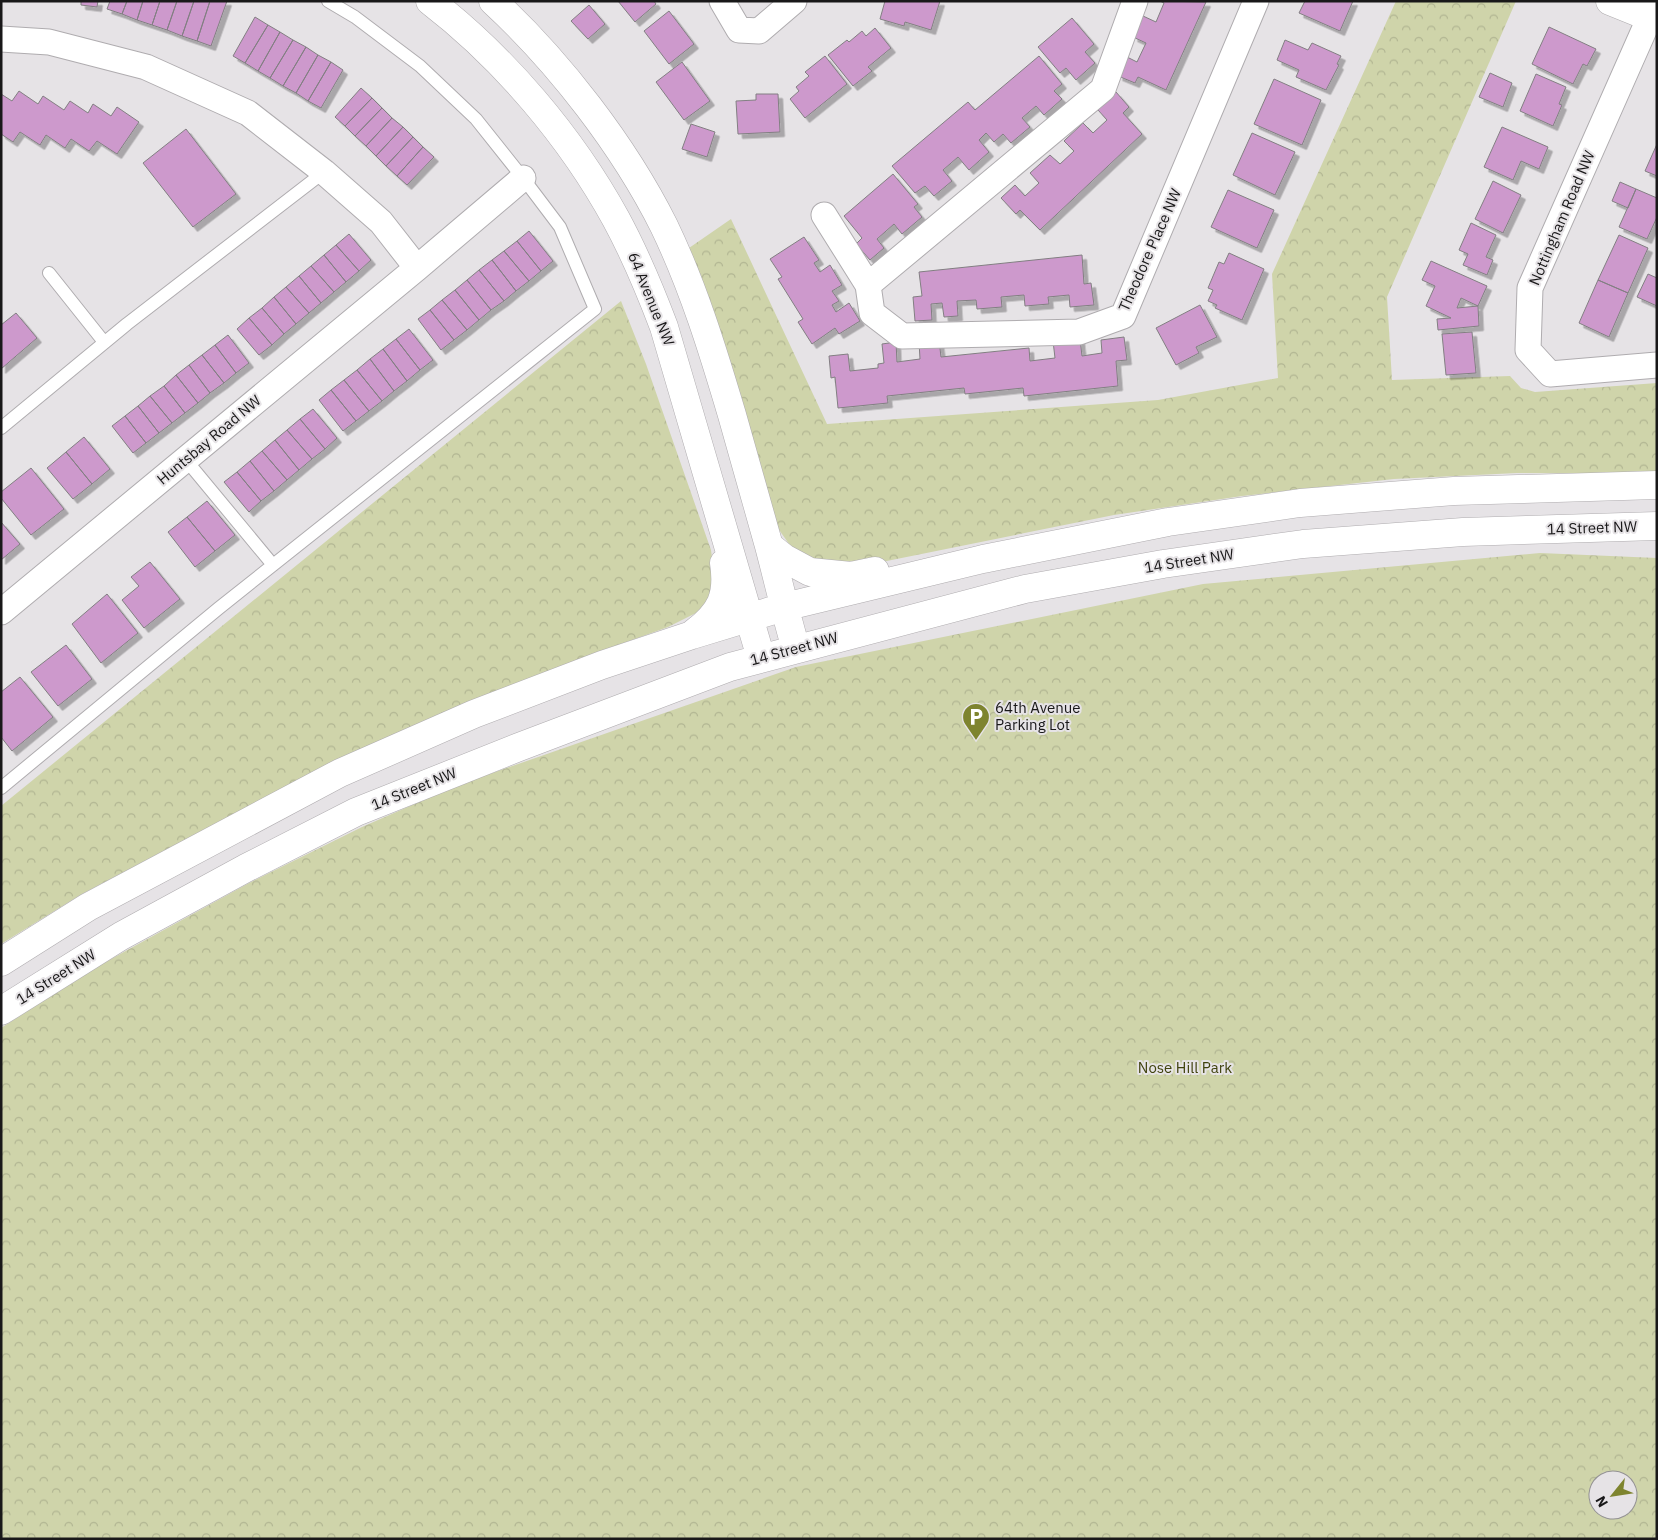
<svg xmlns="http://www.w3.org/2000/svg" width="1658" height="1540" viewBox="0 0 1658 1540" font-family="'IBM Plex Sans',sans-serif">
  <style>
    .park { fill: url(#park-crowns); fill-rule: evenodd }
    .building { fill: #cd99cc; stroke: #827f82; filter: url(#shadow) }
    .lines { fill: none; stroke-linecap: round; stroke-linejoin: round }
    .service-casing { stroke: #afacaf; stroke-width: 14 }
    .minor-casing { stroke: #afacaf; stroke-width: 27 }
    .tertiary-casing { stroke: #afacaf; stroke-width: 29 }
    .secondary-casing { stroke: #afacaf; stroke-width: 29 }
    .service { stroke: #fff; stroke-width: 12 }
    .minor { stroke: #fff; stroke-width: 25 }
    .tertiary { stroke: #fff; stroke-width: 28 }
    .secondary { stroke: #fff; stroke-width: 28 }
    .labels { text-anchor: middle; stroke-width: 4; stroke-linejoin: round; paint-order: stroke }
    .street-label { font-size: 15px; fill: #191819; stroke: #e6e3e6 }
    .poi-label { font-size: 15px; fill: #191819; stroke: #e6e3e6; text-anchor: start }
    .park-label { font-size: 15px; fill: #3f420d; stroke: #e6e3e6 }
  </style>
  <defs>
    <pattern id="park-crowns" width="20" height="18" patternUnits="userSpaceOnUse" patternTransform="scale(1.25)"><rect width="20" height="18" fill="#cfd4aa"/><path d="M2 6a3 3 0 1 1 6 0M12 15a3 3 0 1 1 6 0" fill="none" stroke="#b1b592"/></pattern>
    <filter id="shadow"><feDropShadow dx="4.5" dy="4.5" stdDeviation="0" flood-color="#0004"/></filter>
  </defs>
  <rect width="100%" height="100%" fill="#e6e3e6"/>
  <path class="park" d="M1396,1H1516L1387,297L1392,380L1510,376L1521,388L1535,392L1657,383V474L1517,473L1394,479L1242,496L1114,515L867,565L799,558L777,527L734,376L689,248L731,219L827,424L1158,400L1278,378L1272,274Z
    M621,301L646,364L711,550L714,573L713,591L702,608L696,613L668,627L599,652L334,761L82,894L1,944V806Z
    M1540,553L1657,558V1539H1V1028L93,969L249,883L362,827L458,785L796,667L1203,584ZM1598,1480H1628V1510H1598Z"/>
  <path class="building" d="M81,1H98L97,7L81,5Z
    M110,1H127L122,14L107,9Z
    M127,1H143L137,20L122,14Z
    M143,1H160L152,25L137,20Z
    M160,1H177L167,30L152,25Z
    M177,1H194L182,36L167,30Z
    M194,1H210L197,41L182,36Z
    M210,1H227L211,46L197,41Z
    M618,1H654L656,4L635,22Z
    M885,1H940L931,30L905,22L904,26L880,19Z
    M1160,1L1206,2L1166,90L1138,77L1135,83L1118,76L1127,57L1137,62L1146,43L1133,37L1143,16L1156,22L1164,3Z
    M1305,1H1353L1340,31L1299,13Z
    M589,5L605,24L588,39L571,21Z
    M669,11L694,44L669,64L644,31Z
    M255,17L268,25L245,63L233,56Z
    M1072,18L1094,44L1085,52L1095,63L1076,80L1066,68L1060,73L1038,47Z
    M268,25L280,32L258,71L245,63Z
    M1549,27L1596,49L1587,66L1583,64L1573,84L1532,64Z
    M875,28L891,48L868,67L872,71L853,86L828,55L847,40L849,42L862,31L866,36Z
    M280,32L293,40L270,78L258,71Z
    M293,40L306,47L283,86L270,78Z
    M1285,40L1308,50L1312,43L1341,56L1337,64L1339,65L1326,90L1296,77L1299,70L1277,60Z
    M306,47L318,55L296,93L283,86Z
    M318,55L331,62L308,101L296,93Z
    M825,56L847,84L805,118L790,99L799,91L796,87L809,76L805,72Z
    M1039,56L1062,84L1054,91L1062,99L1044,115L1036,106L1022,118L1030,127L1011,143L1003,134L994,142L986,133L979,140L989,152L969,170L958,157L943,170L952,181L934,196L925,186L915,193L892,166L968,102L975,110Z
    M331,62L343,70L321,108L308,101Z
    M682,62L710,101L684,120L656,82Z
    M1490,73L1512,83L1503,107L1479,97Z
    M1536,74L1566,87L1559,104L1562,105L1553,126L1520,111Z
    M1274,79L1321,100L1302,145L1254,124Z
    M361,88L372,98L345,126L335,117Z
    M19,91L38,104L43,96L64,110L70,101L88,113L93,104L111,116L117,107L139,122L117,154L97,141L89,151L71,139L65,148L46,135L40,145L20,132L13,142L1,134V94L12,101Z
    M1116,92L1129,107L1123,113L1142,134L1040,230L1020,210L1016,214L1001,198L1015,185L1025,196L1039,183L1030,173L1050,155L1060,164L1074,151L1064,141L1083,123L1093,133L1107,120L1098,110Z
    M756,94H778L780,132L738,134L736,101L756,100Z
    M372,98L382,108L355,136L345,126Z
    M382,108L392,118L366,146L355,136Z
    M392,118L403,127L376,156L366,146Z
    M691,124L715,132L707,157L682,149Z
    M403,127L413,137L386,166L376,156Z
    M1502,127L1548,147L1539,169L1521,161L1513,180L1484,167Z
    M186,129L236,194L193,227L143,163Z
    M1252,133L1295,152L1275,195L1233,175Z
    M413,137L423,147L397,176L386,166Z
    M1657,144V176L1645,171Z
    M423,147L434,157L407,185L397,176Z
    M893,174L918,204L914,207L922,217L902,234L894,224L877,239L884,248L870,260L856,244L862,238L844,216Z
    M1493,181L1521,195L1503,233L1475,219Z
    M1620,182L1636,189L1628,208L1612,201Z
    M1636,189L1657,198V217L1647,239L1619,227Z
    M1228,190L1274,210L1257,248L1211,227Z
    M1471,223L1496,235L1486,257L1493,260L1487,275L1463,265L1468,254L1459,250Z
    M529,231L553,261L541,271L517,241Z
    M349,234L371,260L359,271L336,245Z
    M1619,235L1648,248L1628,293L1598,280Z
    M804,237L819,260L814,263L820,272L830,265L842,285L832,291L839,301L832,305L836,312L849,303L860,321L839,334L835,328L812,344L798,322L803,319L778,279L782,277L770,259Z
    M517,241L541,271L529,281L504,251Z
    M336,245L359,271L346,282L324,255Z
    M504,251L529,281L516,291L492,260Z
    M1229,253L1264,269L1242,320L1215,308L1217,305L1208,301L1213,290L1208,288L1219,262L1224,264Z
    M324,255L346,282L334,292L311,266Z
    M1082,255L1084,284L1091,283L1094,305L1070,307L1069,295L1048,297L1049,304L1025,306L1024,295L1001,297L1002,307L977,309L976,300L957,301L958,316L944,317L942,303L931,304L932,320L915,321L913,297L922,296L919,272Z
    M492,260L516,291L504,301L479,270Z
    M1431,261L1487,286L1478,306L1461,298L1457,308L1478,306L1479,326L1438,330L1437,319L1451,318L1426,306L1435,286L1422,280Z
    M311,266L334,292L321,303L299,276Z
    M479,270L504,301L491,310L467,280Z
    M1648,274L1657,278V306L1637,297Z
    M299,276L321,303L309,313L286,287Z
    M467,280L491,310L479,320L455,290Z
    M1598,280L1628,293L1609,337L1579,323Z
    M286,287L309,313L296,324L274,297Z
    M455,290L479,320L467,330L442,300Z
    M274,297L296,324L284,334L262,308Z
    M442,300L467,330L454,340L430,310Z
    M1200,305L1217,337L1196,347L1199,353L1176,365L1156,328Z
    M262,308L284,334L272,345L249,318Z
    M430,310L454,340L441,350L418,319Z
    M16,313L37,338L1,369V325Z
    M249,318L272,345L259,355L237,329Z
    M409,329L433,360L420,370L396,339Z
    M1472,332L1476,373L1446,375L1442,334Z
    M228,335L249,363L236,373L215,345Z
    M1124,337L1127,360L1116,361L1118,386L1024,396L1023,388L965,394L964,388L887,396L888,403L838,408L835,377L831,378L829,356L848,354L850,371L878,368V364L884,363L882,344L896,342L897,362L920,359L919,342L939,340L941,357L1029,348L1030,361L1055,358L1053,341L1080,339L1082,356L1102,353L1101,340Z
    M396,339L420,370L407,381L383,349Z
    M215,345L236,373L224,383L202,355Z
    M383,349L407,381L394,391L370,359Z
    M202,355L224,383L210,393L189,365Z
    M370,359L394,391L382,401L357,370Z
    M189,365L210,393L198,403L176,375Z
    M357,370L382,401L369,411L344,380Z
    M176,375L198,403L185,413L164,386Z
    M344,380L369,411L356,421L331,390Z
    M164,386L185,413L172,423L150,396Z
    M331,390L356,421L343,431L319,400Z
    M150,396L172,423L159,433L138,406Z
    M138,406L159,433L146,443L125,416Z
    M313,409L337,438L325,449L300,419Z
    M125,416L146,443L133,453L112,426Z
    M300,419L325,449L312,459L287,430Z
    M287,430L312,459L299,470L275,440Z
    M84,437L110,469L92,484L66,452Z
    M275,440L299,470L287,480L262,451Z
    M262,451L287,480L274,491L250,461Z
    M66,452L92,484L73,499L47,468Z
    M250,461L274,491L261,501L237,472Z
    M31,468L64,509L31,535L1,498V492Z
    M237,472L261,501L249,512L224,482Z
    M207,501L235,535L215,551L187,517Z
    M187,517L215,551L195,567L168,532Z
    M1,522L20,544L1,560Z
    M150,562L180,599L144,628L122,600L139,586L131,577Z
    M107,594L138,633L101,663L72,624Z
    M66,645L92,679L58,706L31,672Z
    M20,677L53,717L12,751L1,737V692Z"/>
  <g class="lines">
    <defs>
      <path id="service" d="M49,273L104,342
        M1,428L127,324L324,172
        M186,460L273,565
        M1,788L219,608L595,309L560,227L523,178L476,119L420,66L355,17L328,1"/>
      <path id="minor" d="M722,1L739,30L759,31L794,1
        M1657,1L1530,288L1528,350L1550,374L1657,365
        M1,39L49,42L146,67L248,113L324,172L381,222L417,268
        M824,215L868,285L872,313L902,336L1079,332L1123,316L1256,1
        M868,285L1103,89L1135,1
        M1,612L417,268L523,178"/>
      <path id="tertiary" d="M1610,1L1657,20"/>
      <path id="secondary" d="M430,1C504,58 571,137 616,219C635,254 650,290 664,327L761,658
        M493,1C559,62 624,146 664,226C693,286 713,351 732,415C744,459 757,502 769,546C778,580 786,615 796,649
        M769,546L784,558L810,572L851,576L875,571
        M694,633C721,613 729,596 724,563
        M1,962L88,907L340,773L474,714L602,665L692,635L784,607L983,559L1168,522L1300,503L1454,491L1657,485
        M1,1011L121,936L246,868L356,812L519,747L730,667L1025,589L1163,564L1303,544L1463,532L1657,526"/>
    </defs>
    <use href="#service" class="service-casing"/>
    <use href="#minor" class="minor-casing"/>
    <use href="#tertiary" class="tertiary-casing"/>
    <use href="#secondary" class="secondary-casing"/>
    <use href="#service" class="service"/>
    <use href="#minor" class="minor"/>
    <use href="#tertiary" class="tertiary"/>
    <use href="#secondary" class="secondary"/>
  </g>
  <defs>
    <symbol id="parking-pin" viewBox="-11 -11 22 30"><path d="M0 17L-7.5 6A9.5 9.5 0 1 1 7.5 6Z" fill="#7e842f" stroke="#e6e3e6"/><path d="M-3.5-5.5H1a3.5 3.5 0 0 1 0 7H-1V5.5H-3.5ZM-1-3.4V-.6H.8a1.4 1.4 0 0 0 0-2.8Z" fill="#fff"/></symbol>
  </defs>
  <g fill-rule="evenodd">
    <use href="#parking-pin" x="960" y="701" width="32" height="43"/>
  </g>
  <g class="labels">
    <g class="street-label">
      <text transform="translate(1562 218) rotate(-67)" y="5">Nottingham Road NW</text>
      <text transform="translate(1150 250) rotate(-66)" y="5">Theodore Place NW</text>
      <text transform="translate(651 299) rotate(68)" y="5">64 Avenue NW</text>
      <text transform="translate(209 440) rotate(-40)" y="5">Huntsbay Road NW</text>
      <text transform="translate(1592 528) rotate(-2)" y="5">14 Street NW</text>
      <text transform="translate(1189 561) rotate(-9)" y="5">14 Street NW</text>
      <text transform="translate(794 649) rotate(-15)" y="5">14 Street NW</text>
      <text transform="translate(414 789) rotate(-22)" y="5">14 Street NW</text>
      <text transform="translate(56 977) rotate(-32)" y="5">14 Street NW</text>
    </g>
    <g class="poi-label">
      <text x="995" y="713">64th Avenue<tspan x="995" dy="17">Parking Lot</tspan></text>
    </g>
    <g class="park-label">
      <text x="1185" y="1073">Nose Hill Park</text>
    </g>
  </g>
  <rect width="1658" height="1540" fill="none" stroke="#191819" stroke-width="5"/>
  <g transform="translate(1613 1495) rotate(240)"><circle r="24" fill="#e6e3e6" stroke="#949294"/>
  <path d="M0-4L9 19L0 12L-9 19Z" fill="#7e842f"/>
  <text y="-8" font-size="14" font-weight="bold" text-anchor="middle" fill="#191819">N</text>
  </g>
</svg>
